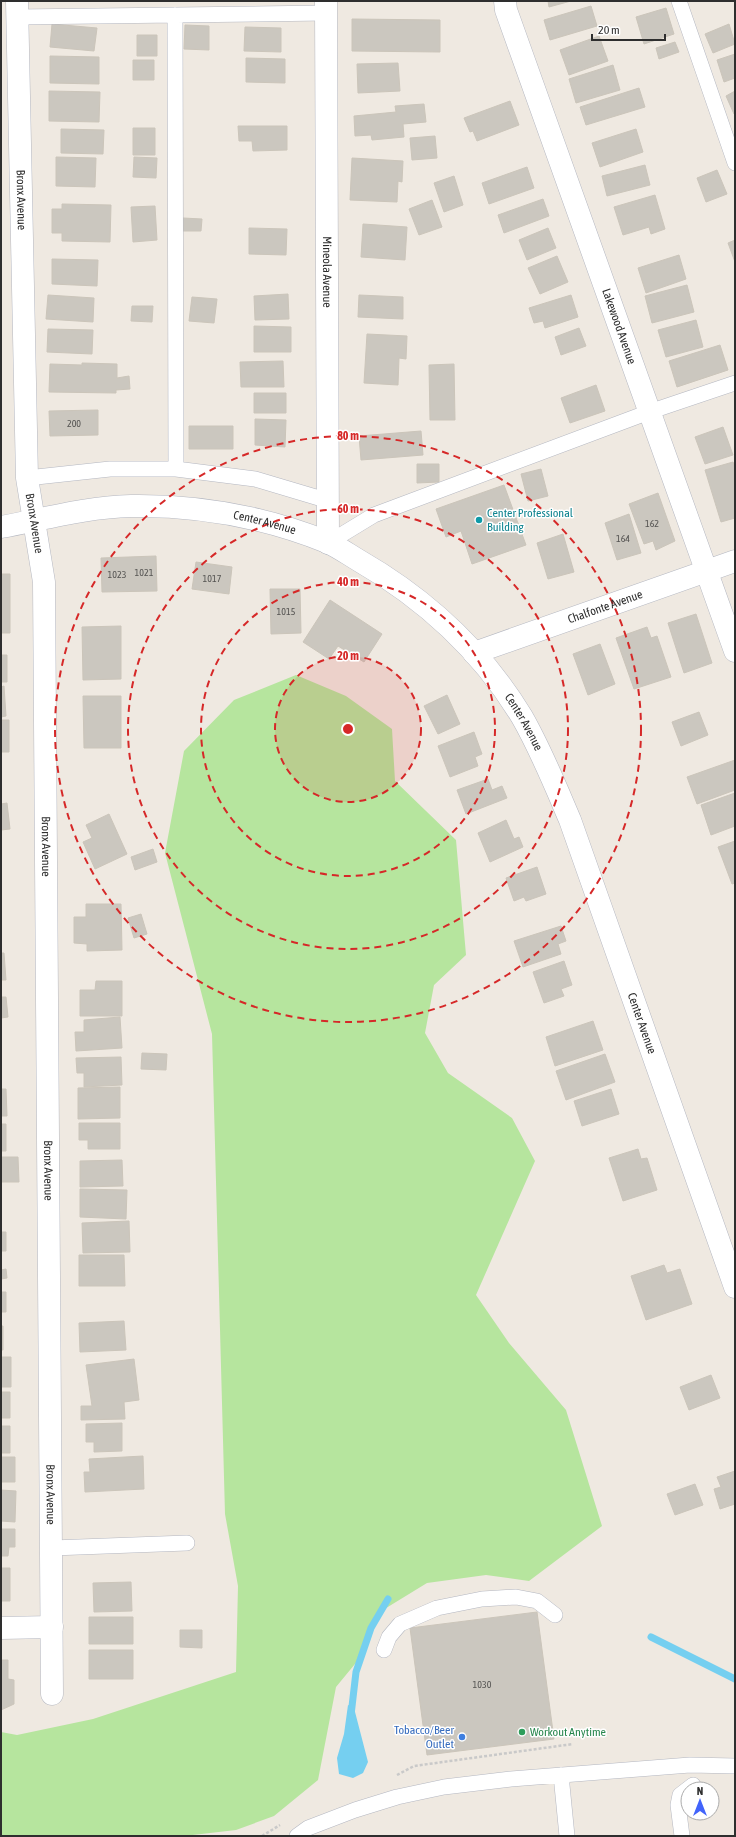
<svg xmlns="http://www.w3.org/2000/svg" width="736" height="1837" viewBox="0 0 736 1837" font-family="'Asap Condensed',sans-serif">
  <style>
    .green { fill: #b6e59e }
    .water { fill: #75cff0 }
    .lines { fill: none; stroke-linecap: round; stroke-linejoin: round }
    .stream { stroke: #75cff0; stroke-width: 7 }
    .building { fill: #cbc7bf; stroke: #cbc5ba }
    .service-casing { stroke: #b4b7c1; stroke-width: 16 }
    .minor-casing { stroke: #b4b7c1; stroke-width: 23 }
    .tertiary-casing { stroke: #b4b7c1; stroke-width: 23 }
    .path { stroke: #c9c9c9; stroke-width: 2.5; stroke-dasharray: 3 2; stroke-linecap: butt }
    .service { stroke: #fff; stroke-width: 15 }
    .minor { stroke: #fff; stroke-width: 22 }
    .tertiary { stroke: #fff; stroke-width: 22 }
    .ring { fill: none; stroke: #d62828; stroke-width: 2; stroke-dasharray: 7 5 }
    .culture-dot { fill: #0f9aa8; stroke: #fff; stroke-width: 1.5 }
    .leisure-dot { fill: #2e9e5b; stroke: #fff; stroke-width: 1.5 }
    .shop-dot { fill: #3f7fe0; stroke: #fff; stroke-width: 1.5 }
    .labels { text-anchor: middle; stroke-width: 3; stroke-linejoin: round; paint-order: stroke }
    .number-label { font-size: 10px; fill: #555452 }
    .street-label { font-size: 12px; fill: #2e2e2e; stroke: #fff }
    .culture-label { font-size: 12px; fill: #0d838f; stroke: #fff; text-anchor: start }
    .shop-label { font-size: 12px; fill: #366cbe; stroke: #fff; text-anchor: end }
    .leisure-label { font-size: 12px; fill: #27864d; stroke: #fff; text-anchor: start }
    .centre { fill: #d62828; stroke: #fff; stroke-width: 2 }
    .ring-label { font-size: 12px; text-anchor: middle; font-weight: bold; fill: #d62828; stroke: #fff; stroke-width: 3; stroke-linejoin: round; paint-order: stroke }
  </style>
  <rect width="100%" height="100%" fill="#efe9e1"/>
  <path class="green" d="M296,675L346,696L392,729L395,781L456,840L466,955L434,985L425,1033L448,1073L512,1118L535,1161L476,1295L509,1343L566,1410L602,1526L529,1581L486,1575L427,1583L378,1613L364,1653L336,1687L318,1780L274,1816L236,1830L184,1836H1V1732L17,1735L93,1719L236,1672L238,1586L225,1514L212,1034L165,853L184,751L234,700Z"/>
  <path class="water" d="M348,1705L354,1708L368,1762L363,1773L353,1778L339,1774L337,1758L344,1734Z"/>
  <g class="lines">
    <path class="stream" d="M651,1637L735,1679
      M351,1715L356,1672L371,1628L388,1599"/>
  </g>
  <path class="building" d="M548,1H571L549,7Z
    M591,6L597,26L550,40L544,20Z
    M666,8L674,34L644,44L636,17Z
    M352,19L440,20V52L352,51Z
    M52,24L97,28L94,51L50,47Z
    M729,24L735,44L713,53L705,34Z
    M185,25L209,26V50L184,49Z
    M245,27L281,28V52L244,51Z
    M137,35H157V56H137Z
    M599,36L608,61L569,75L560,50Z
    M675,42L679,52L659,59L656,48Z
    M735,54V78L724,82L717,60Z
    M50,56L99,57V84L50,83Z
    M246,58L285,59V83L246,82Z
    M133,60H154V80H133Z
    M398,63L400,91L358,93L357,64Z
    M613,65L620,90L576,103L569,79Z
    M639,88L645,107L586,125L580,107Z
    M49,91L100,92L99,122L49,121Z
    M735,91V113L734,114L726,96Z
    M510,101L519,125L477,141L473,131L470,132L464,118Z
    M424,104L426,122L403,124L404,137L372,140L371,135L355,136L354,116L396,112L395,106Z
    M238,126H287V150L253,151L252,141H239Z
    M133,128H155V155H133Z
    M61,129L104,130L103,154L61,153Z
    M636,129L643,152L600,167L592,143Z
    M435,136L437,158L412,160L410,138Z
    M56,157L96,158L95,187L56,186Z
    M134,157L157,158L156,178L133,177Z
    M352,158L403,161L402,182L398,181L397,202L350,200Z
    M645,165L650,185L607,196L602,176Z
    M527,167L534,188L489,204L482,183Z
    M717,170L727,194L706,202L697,178Z
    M454,176L463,205L444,212L434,183Z
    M655,195L665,229L651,234L649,227L623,235L614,207Z
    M543,199L549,216L504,233L498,215Z
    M432,200L442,227L419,235L409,209Z
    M62,204L111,205L110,242L62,241V233H52V209H62Z
    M155,206L157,240L133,242L131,207Z
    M183,218L202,219L201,231H183Z
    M363,224L407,227L405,260L361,257Z
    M249,228L287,229L286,255L249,254Z
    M548,228L556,248L527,260L519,240Z
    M735,240V262L728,243Z
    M679,255L686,279L646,293L638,268Z
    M557,256L568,282L540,294L528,268Z
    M52,259L98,260L97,286L52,284Z
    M687,285L694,312L652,323L645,296Z
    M288,294L289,319L255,320L254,296Z
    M48,295L94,298L93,322L46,319Z
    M359,295L403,297V319L358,317Z
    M571,295L578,317L545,328L543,321L534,323L529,308Z
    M192,297L217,299L214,323L189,321Z
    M132,306H153L152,322L131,321Z
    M696,320L703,347L666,357L658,330Z
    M254,326L291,327V352H254Z
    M579,328L586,346L561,355L555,337Z
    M48,329L93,330L92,354L47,352Z
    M367,334L407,336L406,359L399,358L398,385L364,383Z
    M720,345L728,370L677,387L669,361Z
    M283,361L284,387H241L240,362Z
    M82,363L117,364V378L129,376L130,389L116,390V393L49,392L50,364L82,365Z
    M454,364L455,420H430L429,365Z
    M596,385L605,411L570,423L561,398Z
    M254,393H286V413H254Z
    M98,410V435L50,436L49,411Z
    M255,419L286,420L285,447L255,445Z
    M189,426H233V449H189Z
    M723,427L733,455L705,464L695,437Z
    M421,431L423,455L361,460L359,436Z
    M733,462L735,467V518L721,522L705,470Z
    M417,464H439V482L417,483Z
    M541,469L548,496L528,501L521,474Z
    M504,485L526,545L472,564L461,531L446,537L436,509Z
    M658,493L675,541L656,550L653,541L644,544L629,504Z
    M629,514L641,553L617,560L605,523Z
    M563,534L574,572L548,579L537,543Z
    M156,556L157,591L102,592L101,558Z
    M196,562L232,567L229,594L192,589Z
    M1,574H10V633H1Z
    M270,589H300L301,633L271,634Z
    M330,600L382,634L364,662L338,646L329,659L303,642Z
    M696,614L712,663L684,673L668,623Z
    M121,626V679L83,680L82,627Z
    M647,627L651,638L657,636L671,677L634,689L616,638Z
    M600,644L615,684L588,695L573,654Z
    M1,655H7V682H1Z
    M4,686L6,716L1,717V687Z
    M447,695L460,724L438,734L424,706Z
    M83,696H121V748H84Z
    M699,712L708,735L681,746L672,722Z
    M1,720H9V752H1Z
    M474,732L482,754L475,757L478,766L450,777L438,746Z
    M735,760V790L697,804L687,777Z
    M488,779L492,790L502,786L507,798L466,814L457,790Z
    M735,793V826L711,835L701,805Z
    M7,803L10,829L1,830V804Z
    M109,814L127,854L95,869L83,842L92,838L86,825Z
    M506,820L514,839L519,837L523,847L490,862L478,833Z
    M735,841V883L732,884L718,847Z
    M153,849L157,862L135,870L131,857Z
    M537,867L546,894L526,901L524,897L514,901L506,878Z
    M86,904H121L122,950L87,951V944L74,943V917H86Z
    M141,914L147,934L134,938L128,918Z
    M561,926L566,941L558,944L561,954L523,967L514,941Z
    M1,953H4L6,980H1Z
    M564,961L572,985L561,989L564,996L544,1003L533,972Z
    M96,981H122V1016H80V990H95Z
    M1,997H6L8,1017L1,1018Z
    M120,1017L122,1048L76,1051L75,1032H84V1020Z
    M593,1021L603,1050L555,1066L546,1037Z
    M142,1053L167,1054L166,1070L141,1069Z
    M605,1054L615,1082L566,1100L556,1071Z
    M121,1057L122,1085L84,1087V1073H77L76,1058Z
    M120,1087V1118L78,1119V1088Z
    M1,1089H6L7,1116H1Z
    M611,1089L619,1114L582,1126L574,1101Z
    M79,1123H120V1149H88V1140H79Z
    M1,1124H6V1151H1Z
    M638,1149L641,1159L647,1158L657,1190L623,1201L609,1158Z
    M1,1157H18L19,1182H1Z
    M122,1160L123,1186L80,1187V1161Z
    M80,1189L127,1190L126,1219L80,1217Z
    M129,1221L130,1252L83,1253L82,1223Z
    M1,1232H6V1251H1Z
    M79,1255H124L125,1286H79Z
    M664,1265L667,1273L680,1269L692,1304L646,1320L631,1276Z
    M6,1269L7,1278L1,1279V1270Z
    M1,1292H6V1312H1Z
    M124,1321L126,1350L80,1352L79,1323Z
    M1,1326H3V1350H1Z
    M1,1357H11V1387H1Z
    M134,1359L139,1400L124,1402L125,1419L81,1420V1406H92L86,1365Z
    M711,1375L720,1398L689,1410L680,1387Z
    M1,1392H10V1418H1Z
    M122,1423V1451L94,1452V1442H86V1424Z
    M1,1426H10V1453H1Z
    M143,1456L144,1489L85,1492L84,1472H90L89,1459Z
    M1,1457H15V1482H1Z
    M735,1471V1504L720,1509L714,1489L721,1487L717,1477Z
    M695,1484L703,1505L675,1515L667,1494Z
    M1,1490L16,1491L15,1522L1,1521Z
    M1,1529H15V1547H9L8,1556H1Z
    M1,1568H10V1601H1Z
    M131,1582L132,1611L94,1612L93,1583Z
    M537,1612L554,1739L427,1755L410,1628Z
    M89,1617H133V1644H89Z
    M180,1630H202V1648L180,1647Z
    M89,1650H133V1679H89Z
    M1,1660H8V1679L14,1680V1704L1,1710Z"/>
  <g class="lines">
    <defs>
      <path id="service" d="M679,1L735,163
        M175,15L176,469
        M17,17L326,13
        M27,478L110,469H176L255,479L329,501
        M328,543L374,515L649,412L735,383
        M52,1548L187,1543
        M384,1650L389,1637L400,1624L437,1608L482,1599L516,1597L537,1601L555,1615
        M561,1775L567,1836
        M297,1836L308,1828L355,1810L397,1797L444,1787L511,1779L690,1765L735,1766
        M682,1836L678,1805L680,1795L693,1785"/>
      <g id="minor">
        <path id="s1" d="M17,1L27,478L44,582L52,1694"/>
        <path id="s2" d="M326,1L328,543"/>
        <path id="s3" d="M505,1L506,10L735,651"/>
        <path id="s4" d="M474,653L735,561"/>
        <path d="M1,1628L52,1627"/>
      </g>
      <g id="tertiary">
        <path id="s5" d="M1,527C44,519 87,507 131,506C198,505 265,517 327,542C338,547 348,554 358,560C424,598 482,651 522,717C541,750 555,785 570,820L735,1287"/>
      </g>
    </defs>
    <use href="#service" class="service-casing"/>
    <use href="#minor" class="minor-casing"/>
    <use href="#tertiary" class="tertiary-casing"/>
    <path class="path" d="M397,1775L414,1766L573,1744
      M262,1836L280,1825"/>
    <use href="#service" class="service"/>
    <use href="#minor" class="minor"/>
    <use href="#tertiary" class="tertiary"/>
  </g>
  <circle cx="348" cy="729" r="73" fill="#d62828" fill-opacity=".12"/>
  <g class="ring">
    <circle cx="348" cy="729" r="73"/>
    <circle cx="348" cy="729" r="147"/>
    <circle cx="348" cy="729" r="220"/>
    <circle cx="348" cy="729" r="293"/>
  </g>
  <circle class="culture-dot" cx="479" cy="520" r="4"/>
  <circle class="leisure-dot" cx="522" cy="1732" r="4"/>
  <circle class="shop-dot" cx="462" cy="1737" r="4"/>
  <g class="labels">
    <g class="number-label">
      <text x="74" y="427">200</text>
      <text x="652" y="527">162</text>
      <text x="623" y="542">164</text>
      <text x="144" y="576">1021</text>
      <text x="117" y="578">1023</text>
      <text x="212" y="582">1017</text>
      <text x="286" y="615">1015</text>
      <text x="482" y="1688">1030</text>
    </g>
    <g class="street-label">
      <text dy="4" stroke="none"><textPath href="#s1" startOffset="199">Bronx Avenue</textPath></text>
      <text dy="4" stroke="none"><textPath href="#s2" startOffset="271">Mineola Avenue</textPath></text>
      <text dy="4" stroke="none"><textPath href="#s3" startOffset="345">Lakewood Avenue</textPath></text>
      <text dy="4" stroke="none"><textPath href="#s1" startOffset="523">Bronx Avenue</textPath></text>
      <text dy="4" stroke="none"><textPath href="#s5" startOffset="267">Center Avenue</textPath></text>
      <text dy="4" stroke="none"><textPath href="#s4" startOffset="139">Chalfonte Avenue</textPath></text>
      <text dy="4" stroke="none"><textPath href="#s5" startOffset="603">Center Avenue</textPath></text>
      <text dy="4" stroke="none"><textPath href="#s1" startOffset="847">Bronx Avenue</textPath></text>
      <text dy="4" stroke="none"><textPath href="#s5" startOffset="927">Center Avenue</textPath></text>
      <text dy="4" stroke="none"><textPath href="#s1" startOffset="1171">Bronx Avenue</textPath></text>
      <text dy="4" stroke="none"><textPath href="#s1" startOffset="1495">Bronx Avenue</textPath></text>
    </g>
    <g class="culture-label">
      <text x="487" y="517">Center Professional<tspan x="487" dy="14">Building</tspan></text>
    </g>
    <g class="shop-label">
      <text x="454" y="1734">Tobacco/Beer<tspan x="454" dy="14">Outlet</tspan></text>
    </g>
    <g class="leisure-label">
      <text x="530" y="1736">Workout Anytime</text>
    </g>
  </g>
  <circle cx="348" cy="729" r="6" class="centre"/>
  <g class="ring-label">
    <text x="348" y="440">80 m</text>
    <text x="348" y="513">60 m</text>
    <text x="348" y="586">40 m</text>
    <text x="348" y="660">20 m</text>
  </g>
  <rect width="736" height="1837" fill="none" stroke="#2e2e2e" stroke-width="4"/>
  <g transform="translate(700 1801)"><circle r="19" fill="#ffffff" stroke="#ababab"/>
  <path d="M0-3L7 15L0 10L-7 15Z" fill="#4264fb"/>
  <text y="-6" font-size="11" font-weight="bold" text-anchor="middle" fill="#2e2e2e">N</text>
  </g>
  <path d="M592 34v6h73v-6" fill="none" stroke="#2e2e2e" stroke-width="2"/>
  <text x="598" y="34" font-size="12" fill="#2e2e2e" stroke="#ffffff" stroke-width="3" paint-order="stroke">20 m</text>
</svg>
